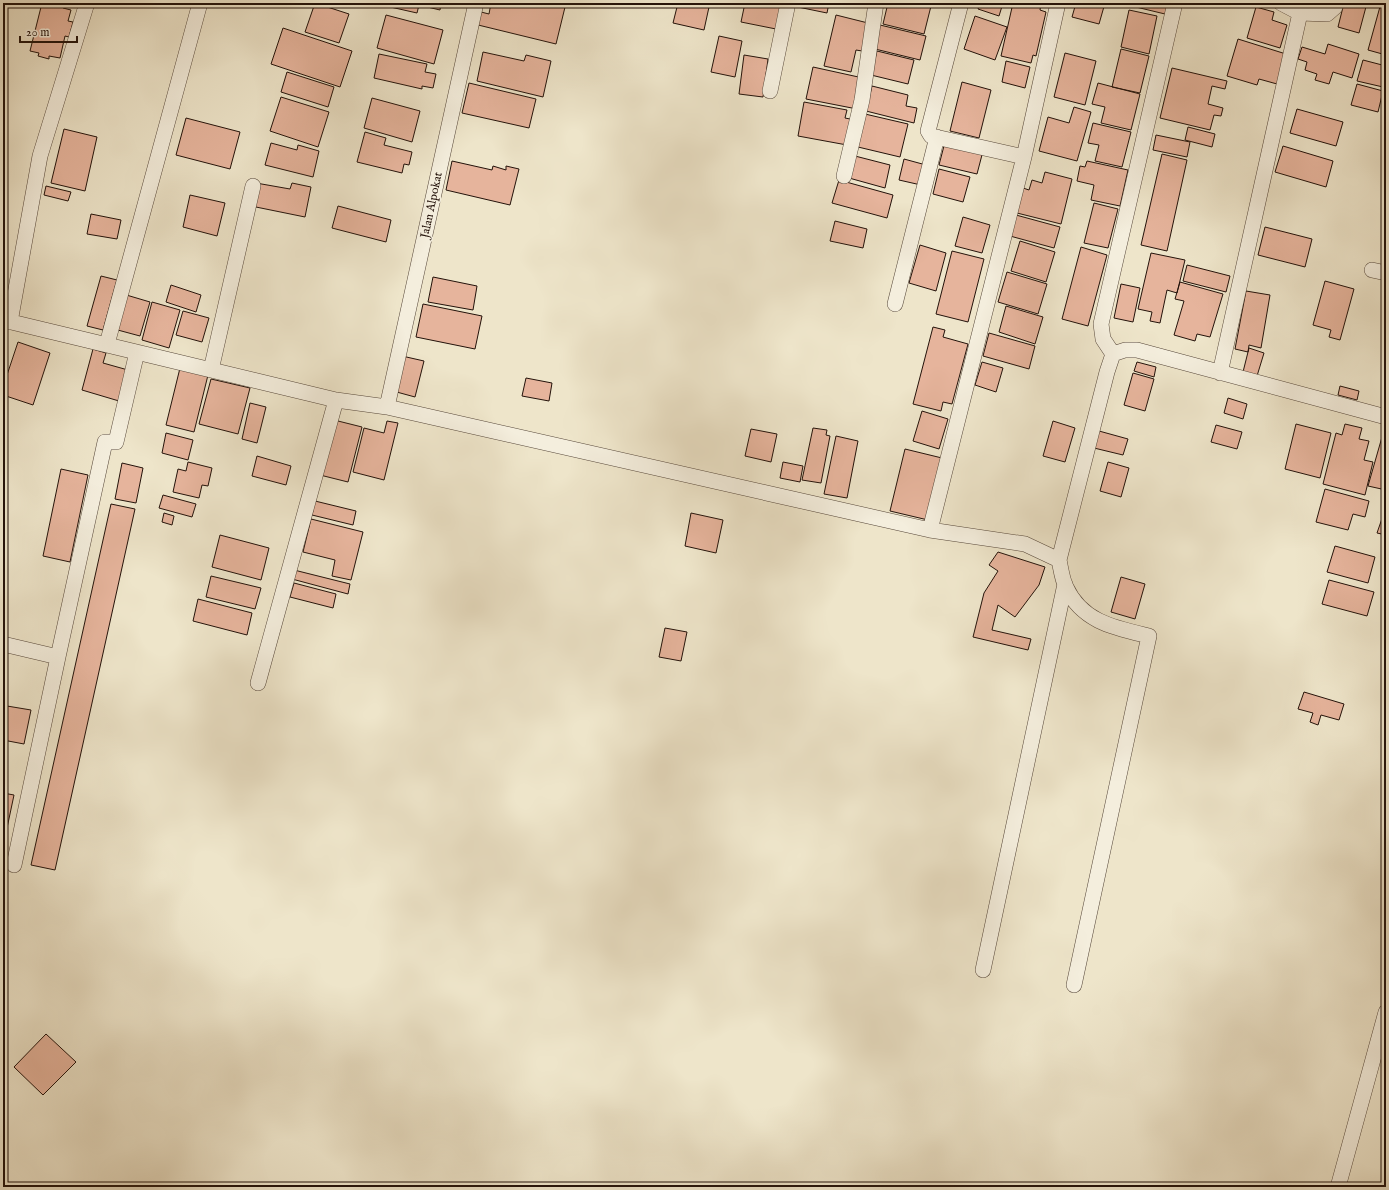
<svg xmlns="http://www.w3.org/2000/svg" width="1389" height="1190" viewBox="0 0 1389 1190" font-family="'IM FELL English',serif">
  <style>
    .building { fill: #e6b49c; stroke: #23120a }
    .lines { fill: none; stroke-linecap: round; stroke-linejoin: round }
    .street-casing { stroke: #56473a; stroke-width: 16 }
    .street { stroke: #f4eedd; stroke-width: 15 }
    .labels { text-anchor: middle; stroke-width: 3; stroke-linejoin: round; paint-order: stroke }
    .street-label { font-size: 12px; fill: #23120a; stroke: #f4eedd }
  </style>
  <rect width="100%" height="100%" fill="#eee5ca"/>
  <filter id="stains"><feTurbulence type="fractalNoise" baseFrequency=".005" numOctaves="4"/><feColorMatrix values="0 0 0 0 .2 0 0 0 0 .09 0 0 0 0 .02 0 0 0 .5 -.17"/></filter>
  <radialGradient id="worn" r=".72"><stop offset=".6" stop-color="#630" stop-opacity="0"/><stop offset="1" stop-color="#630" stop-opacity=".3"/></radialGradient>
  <path class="building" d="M42,3H61L64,4L63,8L71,10L68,21L73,22L69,37L65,36L60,58L49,56V59L38,56L39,53L30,51Z
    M315,3L349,14L339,43L305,32Z
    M387,3H441L440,10L419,5L417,13L386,6Z
    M491,3H566L556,44L474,24L477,11L489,14Z
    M678,3H690L709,7L704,30L673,23Z
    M745,3H781L776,29L741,22Z
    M794,3H829L827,13L793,6Z
    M888,3H919L931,6L924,34L883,24Z
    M980,3H1003L999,16L978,9Z
    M1013,3H1041L1040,10L1046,12L1036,56L1033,55L1031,63L1001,56Z
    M1076,3H1105L1099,24L1072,17Z
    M1137,3H1168L1165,14L1136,7Z
    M1344,3H1367L1359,33L1338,27Z
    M1381,3H1386V55L1368,50Z
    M1256,7L1274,12L1272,20L1287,25L1280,48L1247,38Z
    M1129,10L1157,16L1149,54L1121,47Z
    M386,15L443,30L434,64L377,48Z
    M836,15L868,23L862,51L856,50L851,72L824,66Z
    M975,16L1007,27L995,60L964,49Z
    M880,25L926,36L920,60L875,49Z
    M283,28L352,51L340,87L271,64Z
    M719,36L742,41L735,77L711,72Z
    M1238,39L1286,54L1277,84L1259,79L1257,85L1227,76Z
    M1328,44L1359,54L1352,78L1333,72L1329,84L1315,80L1317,74L1305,70L1307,62L1298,59L1302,47L1325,54Z
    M1121,49L1149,56L1140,93L1112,87Z
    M877,51L914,60L908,84L871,75Z
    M483,52L524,61L526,55L551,61L543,97L477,81Z
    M1065,53L1096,61L1085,105L1054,97Z
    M379,54L427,64L425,72L436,74L433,88L422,86V89L374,78Z
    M744,55L768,59L763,97L739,94Z
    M1363,60L1386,66L1383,87L1357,81Z
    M1006,61L1030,67L1025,88L1002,82Z
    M813,67L863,78L857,109L806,99Z
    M1172,68L1227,81L1225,89L1212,86L1208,104L1223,108L1221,116L1214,115L1210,130L1160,118Z
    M287,72L334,87L328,107L281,92Z
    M962,82L991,90L979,138L950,131Z
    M469,83L536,99L529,128L462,113Z
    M1098,83L1140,94L1131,130L1101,123L1105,107L1092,104Z
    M1357,84L1383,91L1378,112L1351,105Z
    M872,86L908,95L906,106L917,108L914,123L866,111Z
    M281,97L329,112L318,147L270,131Z
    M372,98L420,111L412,142L364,128Z
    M804,102L847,110L845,118L855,120L847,145L798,136Z
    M1074,107L1091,112L1077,161L1039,151L1048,117L1069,123Z
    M1297,109L1343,122L1336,146L1290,133Z
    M865,114L908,124L900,157L858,147Z
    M186,118L240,132L230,169L176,155Z
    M1093,123L1131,132L1122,167L1095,161L1099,145L1088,143Z
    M1188,127L1215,134L1212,147L1185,140Z
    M64,129L97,137L85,191L51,183Z
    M365,132L386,138L384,145L412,152L409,165L404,164L402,173L357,162Z
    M1156,135L1190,142L1187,157L1153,150Z
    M945,142L983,151L977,174L939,165Z
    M271,143L297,150L298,145L319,151L313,177L265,165Z
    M1283,146L1333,161L1326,187L1275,172Z
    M1162,154L1187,160L1167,251L1141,245Z
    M855,156L890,165L885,188L849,178Z
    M904,159L926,165L921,185L899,180Z
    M452,161L492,170L493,166L506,170V166L519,169L510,205L446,190Z
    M1087,161L1128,170L1120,206L1091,200L1094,185L1077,181L1080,166L1085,167Z
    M939,169L970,177L963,202L933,194Z
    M1045,172L1072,179L1061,224L1017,213L1023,188L1029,190L1032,180L1042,183Z
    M839,180L893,195L887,218L832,203Z
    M256,183L290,189L292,183L311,187L305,217L251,206Z
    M46,186L71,192L68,201L44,195Z
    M190,195L225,203L217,236L183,227Z
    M1094,203L1118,209L1108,248L1084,243Z
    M338,206L391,220L386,242L332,228Z
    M91,214L121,220L117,239L87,234Z
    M1016,215L1060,227L1054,248L1010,236Z
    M963,217L990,225L982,253L955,246Z
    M835,221L867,229L863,248L830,241Z
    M1265,227L1312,239L1305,267L1258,255Z
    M1020,241L1055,252L1046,282L1011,271Z
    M920,245L946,253L936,291L909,283Z
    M1081,247L1107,255L1088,326L1062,319Z
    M952,251L984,259L968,322L936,314Z
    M1151,253L1185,260L1177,293L1167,290L1160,323L1150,321L1152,312L1138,309Z
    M1187,265L1230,276L1226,292L1183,281Z
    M1007,272L1047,284L1038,314L998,302Z
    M101,276L117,280L103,330L87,326Z
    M433,277L477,286L473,310L428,302Z
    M1325,281L1354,289L1340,340L1329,337L1331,330L1313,325Z
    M1180,282L1223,294L1210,337L1197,334L1195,341L1174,335L1184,301L1175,299Z
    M1121,284L1140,288L1133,322L1114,318Z
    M171,285L201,295L196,312L166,302Z
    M1246,291L1270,295L1261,348L1249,345L1248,352L1235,349Z
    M123,294L150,302L140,336L114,329Z
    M152,302L180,310L169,348L142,340Z
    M423,304L482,316L475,349L416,337Z
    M1006,306L1043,317L1035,344L999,332Z
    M183,311L209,318L202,342L176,335Z
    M933,327L945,330L943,337L968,344L952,404L943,402L941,411L913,404Z
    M989,333L1035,346L1029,369L983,356Z
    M18,342L50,353L33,405L3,395V387Z
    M1249,348L1264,353L1257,376L1243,372Z
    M93,349L106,353L103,363L128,370L119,401L82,390Z
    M402,356L424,361L415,397L393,391Z
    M982,362L1003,368L996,392L975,385Z
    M1137,362L1156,367L1154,377L1134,371Z
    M180,368L208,375L194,432L166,425Z
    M1133,373L1154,379L1145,411L1124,405Z
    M526,378L552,383L549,401L522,396Z
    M211,379L250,388L238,434L199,424Z
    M1340,386L1359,391L1357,400L1338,395Z
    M1228,398L1247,404L1243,419L1224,413Z
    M250,403L266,407L257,443L242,439Z
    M922,411L948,419L939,449L913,441Z
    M334,420L362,427L348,482L320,475Z
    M387,421L398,423L384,480L353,472L364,428L384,433Z
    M1053,421L1075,428L1065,462L1043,456Z
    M1296,424L1331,433L1320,478L1285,469Z
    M1345,424L1362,428L1359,439L1369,441L1364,460L1373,462L1365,495L1323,484L1336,433L1342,435Z
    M1216,425L1242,432L1237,449L1211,442Z
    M813,428L827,430L826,435L830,436L821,483L802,480Z
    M751,429L777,434L771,462L745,456Z
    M1099,431L1128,439L1123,455L1094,448Z
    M166,433L193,440L188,460L162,453Z
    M836,436L858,441L847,498L824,494Z
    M1382,437L1386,438V490L1368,486Z
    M905,449L942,458L928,520L890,511Z
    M257,456L291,466L286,485L252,476Z
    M188,462L212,468L208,486L202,485L199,498L173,492L178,469L186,471Z
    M783,462L803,466L800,482L780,478Z
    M1108,462L1129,468L1121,497L1100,491Z
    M122,463L143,468L136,503L115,499Z
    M61,469L88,475L70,562L43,556Z
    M1325,489L1369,501L1365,517L1353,514L1348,530L1316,522Z
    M163,495L196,504L192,517L159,508Z
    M315,501L356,511L353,525L312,515Z
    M111,504L135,509L55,870L31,865Z
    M1386,507V535L1377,533Z
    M164,513L174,516L172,525L162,522Z
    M691,513L723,520L716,553L685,546Z
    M311,519L363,532L351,580L332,576L335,560L303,552Z
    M220,535L269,548L261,580L212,567Z
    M1335,546L1375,557L1368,583L1327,572Z
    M998,552L1045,567L1039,585L1015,617L998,605L992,630L1031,639L1028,650L973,637L984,593L998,571L989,565Z
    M294,570L350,584L348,594L292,579Z
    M211,576L261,588L255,609L206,597Z
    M1121,577L1145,584L1135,619L1111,612Z
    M1329,580L1374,592L1367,616L1322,604Z
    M294,583L336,594L333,608L290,597Z
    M198,599L252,613L247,635L193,621Z
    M665,628L687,632L681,661L659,657Z
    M1304,692L1344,704L1339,720L1321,715L1318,725L1310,722L1313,713L1298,709Z
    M7,706L31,710L24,744L3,740Z
    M3,793L14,795L3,847Z
    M46,1034L76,1062L43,1095L14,1067Z
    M3,1181L21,1186V1187H3Z"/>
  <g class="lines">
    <defs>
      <path id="street" d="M961,3L928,131L931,136L1024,157
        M1300,13L1327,14L1335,7L1336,3
        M770,91L788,3
        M844,176L862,100L876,3
        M1372,270L1386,273
        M895,304L937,137
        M3,320L336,400L387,407L930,530L1025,544L1059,560L1107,372L1113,354
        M10,322L40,156L87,3
        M107,344L200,3
        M1113,354L1103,339L1101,324L1175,3
        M1113,354L1125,350H1137L1386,417
        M211,370L253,186
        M1220,373L1300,13L1281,3
        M387,407L476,3
        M930,530L1024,157L1058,3
        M1059,560C1061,569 1062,579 1066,587C1082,622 1115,628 1149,636L1074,985
        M3,644L58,657L105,442H116L137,352
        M258,683L336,400
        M14,865L58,657
        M983,970L1065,584
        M1338,1187L1386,1012"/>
    </defs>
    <use href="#street" class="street-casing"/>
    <use href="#street" class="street"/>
  </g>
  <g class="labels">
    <g class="street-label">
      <text transform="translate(431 205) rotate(-78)" y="4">Jalan Alpokat</text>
    </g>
  </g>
  <rect width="1389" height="1190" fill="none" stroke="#eee5ca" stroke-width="16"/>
  <rect x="4" y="4" width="1381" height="1182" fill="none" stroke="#23120a" stroke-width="2"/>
  <rect x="8" y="8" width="1373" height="1174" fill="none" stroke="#23120a"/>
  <path d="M20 36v6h57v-6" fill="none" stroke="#23120a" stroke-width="2"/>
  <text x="26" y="36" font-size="12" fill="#23120a" stroke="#f4eedd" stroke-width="3" paint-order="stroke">20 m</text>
  <rect width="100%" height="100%" filter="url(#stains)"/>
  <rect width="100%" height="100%" fill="url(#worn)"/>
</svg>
